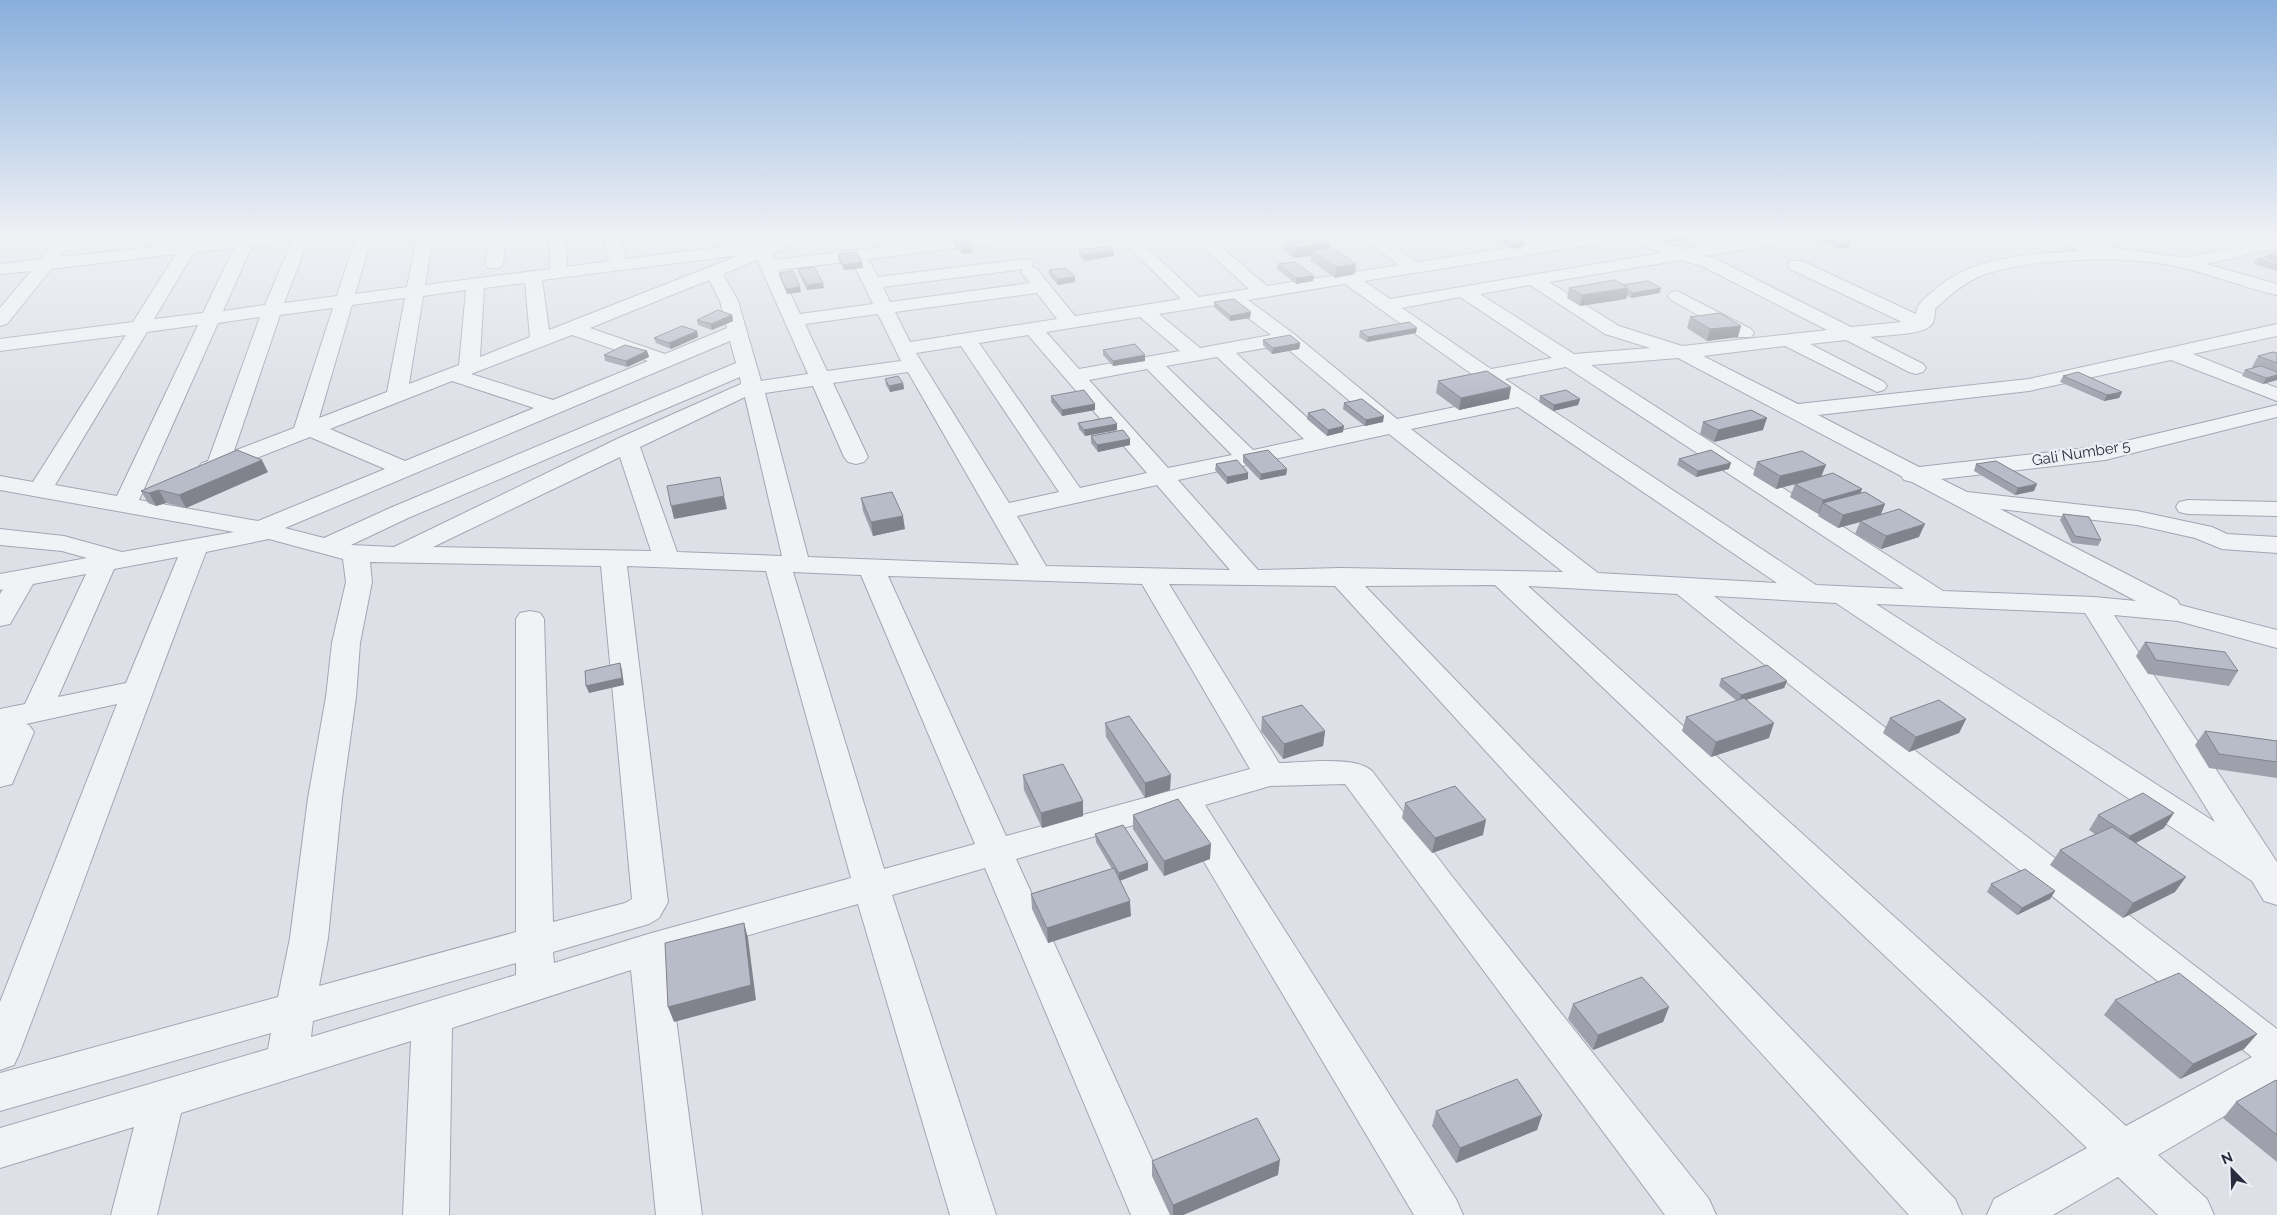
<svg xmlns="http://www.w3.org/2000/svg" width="2277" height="1215" viewBox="0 0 2277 1215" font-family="Raleway,sans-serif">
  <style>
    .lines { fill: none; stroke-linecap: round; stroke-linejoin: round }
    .street-casing { stroke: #a3a6b2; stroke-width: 2 }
    .street { fill: #f1f2f6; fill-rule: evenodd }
    .wall { fill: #9ea1ac }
    .shaded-wall { fill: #81838c }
    .building { fill: #b8bbc8; stroke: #81838c }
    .labels { text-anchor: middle; stroke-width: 4.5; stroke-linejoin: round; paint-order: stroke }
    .street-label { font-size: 15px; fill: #272c3f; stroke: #edeff5 }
  </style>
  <rect width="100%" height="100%" fill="#dee0e8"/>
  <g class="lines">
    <defs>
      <path id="street" d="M0,236H11L6,242L0,244Z
        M60,236H76L60,257L183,244L188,236H202L200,242L240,236H310L284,303L337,296L356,236H372L355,294L407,287L417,236H433L425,285L550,269L549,236H565L567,267L609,261L603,236H619L626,259L753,243L762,246L787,236H842C837,244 814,245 807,239L771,254L774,260L973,236H1010L1009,240L1003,242L868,259L878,277L1024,259L1030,260L1033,264L1031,267L1036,268L1075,316L1181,299L1118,236H1135L1199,297L1249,289L1191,236H1208L1267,286L1399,265L1360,236H1378L1417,262L1586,236H1623L1615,241L1364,281L1390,299L1662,253L1630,239L1628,236H1650L1683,249L1767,236H1804L1802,239L1796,241L1705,256L1714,258L1851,327L1902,322L1790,269L1787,265L1790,261H1802L1916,314C1917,304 1923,300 1931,293C1970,256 2030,254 2081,251L2048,239L2046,236H2069L2098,245L2185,258L2277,238V248L2206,264L2277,284V295C2241,287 2206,272 2171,265C2121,255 2025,258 1978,277C1961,285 1949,296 1935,309C1935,315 1935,323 1929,327C1919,335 1884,335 1870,337L1923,364L1926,368L1923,372L1916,374L1909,372L1846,340L1810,344L1884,382L1887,386L1884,390L1877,392L1785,346L1703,356L1798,404L2029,379L2277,324V336L2193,354L2277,388V401L2171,360L2029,391L1818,415L1919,467L2105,446L2277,405V417L2105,460L1941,479L1967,492L2137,511L2212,527L2227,534L2277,537V553L2222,549L2195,538L2137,525L2000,509L2177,600L2180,605L2277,630V648L2178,621L2114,615L2277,862V905L2264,901L2252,881L1836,603L1714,596L2277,1029V1085L2158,1155L2207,1199L2214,1215H2158L2118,1177L2053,1215H1987L1994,1199L2087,1148L1495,585L1365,586L1955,1199L1962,1215H1909L1335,586L1169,584L1279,763C1302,763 1355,755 1372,771L1451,875L1709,1199L1716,1215H1665L1345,784L1270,786L1205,805L1456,1199L1463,1215H1414L1175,813L1016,859L1177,1215H1131L985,868L892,895L996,1215H950L858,904L668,958L702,1215H656L631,970L452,1028L449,1215H403L411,1041L181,1113L157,1215H111L134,1127L0,1168V1128L268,1049L271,1033L0,1111V1073L278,997L290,938L308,798L326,697L332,643L346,582L343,559L269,539L206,552C142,718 83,886 20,1052L14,1065L0,1070V1002L117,704L26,724L29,725L34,732L12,784L0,787V709L25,704L86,574L33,584L10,624L0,626V594L3,589L0,590V574L87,558L62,551L0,545V529L64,536L122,552L234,532L0,490V476L33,482L126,335L0,351V339L133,322L176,254L51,269L7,324L0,326V308L31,271L0,274V264L40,259ZM292,241L265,305L223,311L252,246ZM234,248L203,313L154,319L194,252ZM740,255L549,330L542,280ZM757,260L760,266L808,374L761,381L738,301L723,274ZM1681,260L1702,266L1827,330L1682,346L1619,326L1549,282ZM852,261L873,304L800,314L779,270ZM1023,269L1021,272L1030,283L890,302L883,287ZM709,280L720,301L727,328L665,354L590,328ZM525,283L530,337L480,357L484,288ZM1345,284L1504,397L1397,419L1294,334L1248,300ZM1530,285L1605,334L1650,348L1574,354L1480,294ZM466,290L459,365L409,384L423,296ZM1037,293L1057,319L910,342L895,312ZM1460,297L1552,358L1491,369L1402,308ZM405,298L387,392L319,418L352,305ZM1228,303L1271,335L1200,348L1159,314ZM333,308L294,428L234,451L280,315ZM878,314L901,361L827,371L805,324ZM260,317L208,461L202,463L198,468L202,473L210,475L218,473L310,437L385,469L258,521L139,500L218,323ZM1140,317L1180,351L1079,369L1046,332ZM198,325L117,496L55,485L147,332ZM572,335L648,361L553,400L471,374ZM1028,335L1147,473L1080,488L979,343ZM730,341L736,363L390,508L324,538L285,528ZM1283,345L1376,423L1325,434L1236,353ZM961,346L1059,492L1009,503L916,353ZM1217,357L1304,439L1253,450L1166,366ZM1678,358L1901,476L1904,480L1912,482L2136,601L2094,597L1943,591L1591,365ZM1566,367L1904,589L1816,585L1505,379ZM1147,369L1232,455L1168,468L1089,380ZM908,372L1019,565L808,557L765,393L813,386L844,457L848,462L856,464L864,462L868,457L833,383ZM740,377L741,384L619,438L394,547L351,545L408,518ZM452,381L534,408L405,461L330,429ZM745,397L782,556L677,552L640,447ZM1518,407L1777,583L1598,573L1411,429ZM1389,434L1563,572L1341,568L1258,570L1178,480ZM620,457L651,551L433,547ZM1157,485L1230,570L1046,566L1017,516ZM178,557L126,683L58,697L114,569ZM370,562L601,566L632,899L625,903L553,922L544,619L540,613L530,611L520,613L516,619V932L319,986L328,938L342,798L356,697L360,643L372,582ZM627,566L766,571L851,878L648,934L554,963L553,952L649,924L659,918L668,902ZM793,572L861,575L975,844L884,869ZM888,576L1142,584L1250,769L1006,836ZM1528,586L1677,594L2252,1057L2126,1126ZM1876,604L2085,613L2215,822ZM516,963V975L311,1037L313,1021Z
        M490,236H506L503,264L500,268H488L485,264Z
        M1677,291L1751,329L1754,333L1751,337H1737L1671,300L1668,296L1671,292Z
        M2188,500L2277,502V516L2188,514L2179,512L2176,507L2179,502Z"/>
    </defs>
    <use href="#street" class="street-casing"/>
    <use href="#street" class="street"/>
  </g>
  <path class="wall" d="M1494,236H1512L1523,247L1513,249L1494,239Z
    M1660,236H1691L1690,239L1668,243L1659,239Z
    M1816,236H1835L1851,242L1850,247L1839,249L1815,240Z
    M1886,236H1903V237L1893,238Z
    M954,240L972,253L962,254L954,245Z
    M1284,240L1330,248L1355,274L1335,278L1311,261V256L1294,258L1283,250Z
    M1079,250L1114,251V256L1084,261L1079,255Z
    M2277,253V271L2254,264L2257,259L2265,257L2267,255Z
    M838,254L862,262L863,268L844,270L838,259Z
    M1278,264L1313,281L1296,284L1277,269Z
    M798,269L824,288L807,290L799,274Z
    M1049,270L1075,277V282L1058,285L1049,275Z
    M779,273L800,287L801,292L787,294L780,278Z
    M1623,285L1660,293L1631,298L1627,296L1626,299L1580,306L1567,298L1569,288Z
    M1214,302L1250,318L1230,321L1214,307Z
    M732,315L733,321L712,330L698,325L697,320Z
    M1690,317L1738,337L1707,341L1687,328Z
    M1360,331L1416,333L1367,342L1359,337Z
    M698,337L671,349L656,343L654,338Z
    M1263,340L1300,343L1299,349L1272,354L1263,345Z
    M1103,350L1145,361L1113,366L1103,355Z
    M647,351L649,357L627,367L605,361L604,355Z
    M2277,353V380L2263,384L2242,376L2245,370L2254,368L2252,367L2258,356Z
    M2063,376L2122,392L2119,398L2104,401L2060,382Z
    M885,379L903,383L904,389L890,392L886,385Z
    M1438,381L1509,399L1459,410L1436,393Z
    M1051,396L1095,410L1062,416L1051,402Z
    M1540,396L1580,399L1578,405L1553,411L1539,402Z
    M1344,403L1383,422L1365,426L1343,409Z
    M1308,413L1343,432L1327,436L1307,419Z
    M1703,422L1763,430L1714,442L1700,434Z
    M1078,423L1117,424V430L1085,436L1079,429Z
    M1091,436L1130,439V445L1098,452L1091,443Z
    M1243,455L1287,469L1286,475L1260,480L1243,462Z
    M1679,459L1729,469L1696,477L1677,465Z
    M1757,462L1822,476L1862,489L1860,493L1881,514L1919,537L1881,549L1855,534L1860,522L1838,528L1818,516L1819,513L1818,514L1790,497L1795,484H1796L1776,489L1753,475Z
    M1216,464L1248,473V479L1227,484L1215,470Z
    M1976,464L2034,491L2015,495L1974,471Z
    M268,472L186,508L166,503L156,506L148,503L141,491Z
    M861,498L905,529L873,536L863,511Z
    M2063,514L2101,540L2098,546L2072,543L2060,520Z
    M2145,642L2238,671L2229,686L2148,674L2136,656Z
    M1721,679L1787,681L1784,688L1746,700L1769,738L1711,757L1682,731L1686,717L1737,701L1719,686Z
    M1262,717L1325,731L1323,746L1283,759L1261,731Z
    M1890,718L1966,719L1959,733L1909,752L1883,733Z
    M1105,723L1170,790L1145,798L1106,737Z
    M2205,731L2277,741V778L2209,768L2195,745Z
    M1023,775L1083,816L1042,828L1024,790Z
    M1405,803L1483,835L1432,853L1402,818Z
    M1133,815L1210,859L1164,876L1133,829Z
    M2098,815L2164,828L2136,843L2175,892L2123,918L2050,865L2060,850L2095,834L2089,830Z
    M1095,834L1148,870L1120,881L1131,916L1048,943L1032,909L1031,894L1112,869L1096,842Z
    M1991,884L2055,891L2050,899L2017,915L1987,892Z
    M2115,1000L2257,1034L2244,1049L2180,1079L2104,1015Z
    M1573,1004L1669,1007L1663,1022L1593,1050L1568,1019Z
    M2277,1081V1162L2223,1118L2236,1102Z
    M1436,1111L1542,1115L1537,1130L1456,1163L1432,1126Z
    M1152,1161L1278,1175L1183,1215H1170L1152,1176Z"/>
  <path class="shaded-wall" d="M1683,236H1691L1690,239L1668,243L1669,238Z
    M1894,236H1903V237L1893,238Z
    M1524,242L1523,247L1513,249L1514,244Z
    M1851,242L1850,247L1839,249L1840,244Z
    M1330,243L1329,253L1312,251L1311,256L1294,258L1295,248Z
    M972,248V253L962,254V249Z
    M1114,251V256L1084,261V255Z
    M862,262L863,268L844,270L843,265Z
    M1356,264L1355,274L1335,278L1336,267Z
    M1314,276L1313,281L1296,284V278Z
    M1075,277V282L1058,285V279Z
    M823,283L824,288L807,290V285Z
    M800,287L801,292L787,294L786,289Z
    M1628,288L1626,299L1580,306L1582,295Z
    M1661,288L1660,293L1631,298L1632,293Z
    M1251,312L1250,318L1230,321V316Z
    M732,315L733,321L712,330L711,324Z
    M1741,326L1738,337L1707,341L1710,329Z
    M1417,328L1416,333L1367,342L1368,337Z
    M697,331L698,337L671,349L669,343Z
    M1300,343L1299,349L1272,354L1273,348Z
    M647,351L649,357L627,367L626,361Z
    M1145,355V361L1113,366V361Z
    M2277,375V380L2263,384L2266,378Z
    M903,383L904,389L890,392L889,386Z
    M1511,387L1509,399L1459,410L1461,398Z
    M2122,392L2119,398L2104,401L2107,395Z
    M1580,399L1578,405L1553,411L1554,405Z
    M1095,404V410L1062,416V410Z
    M1384,416L1383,422L1365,426L1366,420Z
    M1767,418L1763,430L1714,442L1718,430Z
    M1117,424V430L1085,436L1084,430Z
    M1344,426L1343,432L1327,436L1328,430Z
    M1130,439V445L1098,452L1097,445Z
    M262,460L268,472L186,508L179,495Z
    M1731,463L1729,469L1696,477L1698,471Z
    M1826,465L1821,477L1776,489L1780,476Z
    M1287,469L1286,475L1260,480L1261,474Z
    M1248,473V479L1227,484V477Z
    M2037,484L2034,491L2015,495L2018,488Z
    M1862,489L1857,502L1823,503L1819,513L1818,514L1823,500Z
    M159,490L166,503L156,506L149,493Z
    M724,496L727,509L674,519L671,506Z
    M1885,504L1880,517L1860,521V522L1838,528L1843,515Z
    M903,516L905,529L873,536L871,522Z
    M1925,524L1919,537L1881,549L1886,536Z
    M620,663L622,670L624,685L589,693L586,686Z
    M1787,681L1784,688L1739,702L1741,695Z
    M1966,719L1959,733L1909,752L1916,737Z
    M1774,723L1769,738L1711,757L1716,742Z
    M1325,731L1323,746L1283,759L1284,744Z
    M1171,775L1170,790L1145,798V783Z
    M1083,801V816L1042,828L1041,813Z
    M2174,813L2164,828L2120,851L2130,836Z
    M1486,820L1483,835L1432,853L1435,838Z
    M1211,844L1210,859L1164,876V861Z
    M1148,863V870L1119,881V873Z
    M2186,877L2175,892L2123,918L2133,903Z
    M2055,891L2050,899L2017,915L2022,908Z
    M1130,901L1131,916L1048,943L1047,928Z
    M744,923L748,938L756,1000L674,1022L668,1007Z
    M1669,1007L1663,1022L1593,1050L1598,1035Z
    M2257,1034L2244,1049L2180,1079L2193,1064Z
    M1542,1115L1537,1130L1456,1163L1460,1148Z
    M1280,1160L1278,1175L1183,1215H1173V1205Z"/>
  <path class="building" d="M1314,236H1320L1330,243L1295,248L1284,240Z
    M1499,236H1512L1524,242L1514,244Z
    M1664,236H1683L1669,238Z
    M1820,236H1835L1851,242L1840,244Z
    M963,238L972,248L962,249L954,240Z
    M1109,246L1114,251L1084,255L1079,250Z
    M1332,247L1356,264L1336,267L1312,251Z
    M857,252L862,262L843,265L838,254Z
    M2277,253V258L2267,255Z
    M2265,257L2277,261V265L2257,259Z
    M1295,262L1314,276L1296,278L1278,264Z
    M814,267L823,283L807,285L798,269Z
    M1066,268L1075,277L1058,279L1049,270Z
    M793,271L800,287L786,289L779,273Z
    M1615,280L1628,288L1582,295L1569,288Z
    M1648,281L1661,288L1632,293L1628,290V288L1623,285Z
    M1234,299L1251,312L1230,316L1214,302Z
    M718,310L732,315L711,324L697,320Z
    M1720,313L1741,326L1710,329L1690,317Z
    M1409,322L1417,328L1368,337L1360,331Z
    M682,326L697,331L669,343L654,338Z
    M1290,335L1300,343L1273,348L1263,340Z
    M1135,344L1145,355L1113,361L1103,350Z
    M625,345L647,351L626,361L604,355Z
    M2273,352L2277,353V363L2258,356Z
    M2261,366L2277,372V375L2266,378L2245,370Z
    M1487,371L1511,387L1461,398L1438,381Z
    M2078,372L2122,392L2107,395L2063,376Z
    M898,376L903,383L889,386L885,379Z
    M1084,390L1095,404L1062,410L1051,396Z
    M1566,390L1580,399L1554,405L1540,396Z
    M1362,399L1384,416L1366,420L1344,403Z
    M1324,409L1344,426L1328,430L1308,413Z
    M1751,410L1767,418L1718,430L1703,422Z
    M1111,417L1117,424L1084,430L1078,423Z
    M1123,430L1130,439L1097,445L1091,436Z
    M237,450L262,460L179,495L159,490L149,493L141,491Z
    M1268,450L1287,469L1261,474L1243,455Z
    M1711,450L1731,463L1698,471L1679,459Z
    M1802,451L1826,465L1780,476L1757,462Z
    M1237,460L1248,473L1227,477L1216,464Z
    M1996,461L2037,484L2018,488L1976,464Z
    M1833,473L1862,489L1823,500L1795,484Z
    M720,477L724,496L671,506L667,486Z
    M892,492L903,516L871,522L861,498Z
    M1865,492L1885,504L1843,515L1823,503Z
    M1899,509L1925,524L1886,536L1860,521Z
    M2063,514L2089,517L2101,540L2075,536Z
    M2145,642L2225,652L2238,671L2156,660Z
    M620,663L622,678L586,686L585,671Z
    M1767,665L1787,681L1741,695L1721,679Z
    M1744,698L1774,723L1716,742L1686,717Z
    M1939,700L1966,719L1916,737L1890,718Z
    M1302,705L1325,731L1284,744L1262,717Z
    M1129,716L1171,775L1145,783L1105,723Z
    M2205,731L2277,741V762L2219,754Z
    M1063,764L1083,801L1041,813L1023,775Z
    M1455,786L1486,820L1435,838L1405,803Z
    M2143,793L2174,813L2130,836L2098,815Z
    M1178,799L1211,844L1164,861L1133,815Z
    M1123,825L1148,863L1119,873L1095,834Z
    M2112,827L2186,877L2133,903L2060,850Z
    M1114,868L1130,901L1047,928L1031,894Z
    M2025,869L2055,891L2022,908L1991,884Z
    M744,923L751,985L668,1007L665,943Z
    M2179,973L2257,1034L2193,1064L2115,1000Z
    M1642,977L1669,1007L1598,1035L1573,1004Z
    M1517,1079L1542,1115L1460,1148L1436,1111Z
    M2276,1080L2277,1081V1135L2236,1102Z
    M1257,1118L1280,1160L1173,1205L1152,1161Z"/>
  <linearGradient id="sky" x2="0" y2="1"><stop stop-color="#88afdc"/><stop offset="0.58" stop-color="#f0f1f5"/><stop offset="1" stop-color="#f0f1f5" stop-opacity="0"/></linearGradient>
  <rect width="2277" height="406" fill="url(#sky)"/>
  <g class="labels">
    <g class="street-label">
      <text transform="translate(2081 453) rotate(-9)" y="5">Gali Number 5</text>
    </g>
  </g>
  <g transform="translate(2232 1170) rotate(337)" stroke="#edeff5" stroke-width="4" paint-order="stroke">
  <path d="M0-4L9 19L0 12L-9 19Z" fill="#272c3f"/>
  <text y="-8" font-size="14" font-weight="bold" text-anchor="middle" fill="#272c3f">N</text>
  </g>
</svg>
